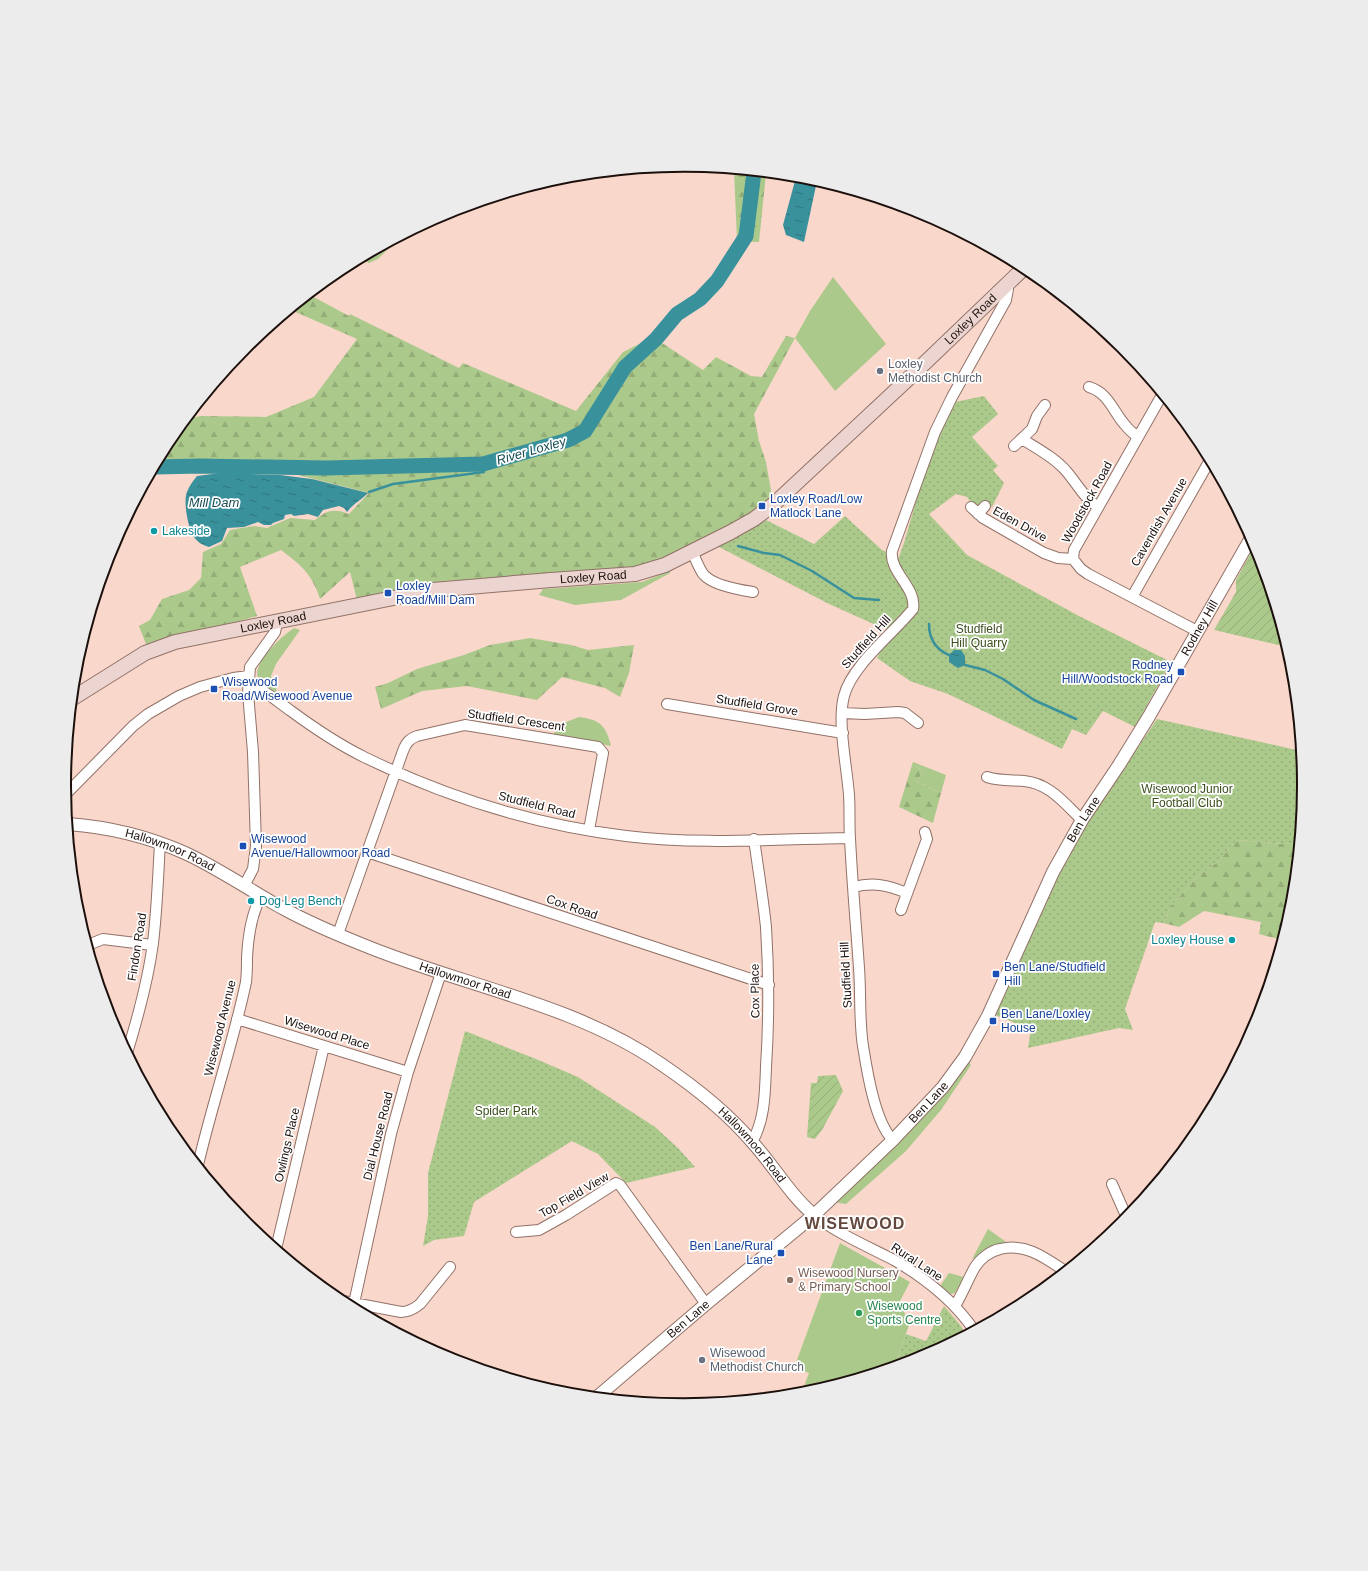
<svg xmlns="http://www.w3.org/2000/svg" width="1368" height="1571" viewBox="0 0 1368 1571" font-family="Helvetica,sans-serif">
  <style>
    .grass { fill: #acc98c }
    .forest { fill: url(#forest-firs) }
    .park { fill: url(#park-dots) }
    .garden { fill: url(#garden-furrows) }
    .water { fill: url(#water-ripples) }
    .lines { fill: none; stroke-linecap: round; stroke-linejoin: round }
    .stream { stroke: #39919c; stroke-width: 2.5 }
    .river { stroke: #39919c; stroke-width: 15 }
    .minor-casing { stroke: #917268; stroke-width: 12 }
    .tertiary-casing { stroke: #917268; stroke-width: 14 }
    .secondary-casing { stroke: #917268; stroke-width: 16 }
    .minor { stroke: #fff; stroke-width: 10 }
    .tertiary { stroke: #fff; stroke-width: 12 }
    .secondary { stroke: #ecd5d0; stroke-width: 14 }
    .worship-dot { fill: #6b7280; stroke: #fff; stroke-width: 1.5 }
    .transit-dot { fill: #1a4fb4; stroke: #fff; stroke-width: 1.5 }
    .culture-dot { fill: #0f9aa8; stroke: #fff; stroke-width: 1.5 }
    .education-dot { fill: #8d6e63; stroke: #fff; stroke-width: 1.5 }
    .leisure-dot { fill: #2e9e5b; stroke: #fff; stroke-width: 1.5 }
    .labels { text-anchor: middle; stroke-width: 3.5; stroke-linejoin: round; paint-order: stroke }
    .street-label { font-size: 12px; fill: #1c100c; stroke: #fff }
    .worship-label { font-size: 12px; fill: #5b616d; stroke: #fff; text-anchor: start }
    .transit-label { font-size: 12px; fill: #164399; stroke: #fff; text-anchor: start }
    .culture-label { font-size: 12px; fill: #0d838f; stroke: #fff; text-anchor: start }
    .park-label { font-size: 12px; fill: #394e1b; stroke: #fff }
    .education-label { font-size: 12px; fill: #785e54; stroke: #fff; text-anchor: start }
    .leisure-label { font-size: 12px; fill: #27864d; stroke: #fff; text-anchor: start }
    .water-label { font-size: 13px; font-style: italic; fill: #194c52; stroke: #fff }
    .district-label { font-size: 16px; font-weight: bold; letter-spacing: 1px; fill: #64483e; stroke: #fff }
    .rim { fill: none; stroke: #1c100c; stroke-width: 2 }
  </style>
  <defs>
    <pattern id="forest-firs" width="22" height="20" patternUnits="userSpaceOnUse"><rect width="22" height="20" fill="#acc98c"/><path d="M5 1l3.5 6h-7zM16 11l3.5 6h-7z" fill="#93ac78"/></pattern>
    <pattern id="park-dots" width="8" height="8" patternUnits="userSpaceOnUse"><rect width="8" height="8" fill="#acc98c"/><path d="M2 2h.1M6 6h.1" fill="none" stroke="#93ac78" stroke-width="1.8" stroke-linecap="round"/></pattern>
    <pattern id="garden-furrows" width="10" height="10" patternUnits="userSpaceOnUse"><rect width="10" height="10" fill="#acc98c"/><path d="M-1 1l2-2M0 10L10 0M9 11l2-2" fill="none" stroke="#93ac78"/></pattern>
    <pattern id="water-ripples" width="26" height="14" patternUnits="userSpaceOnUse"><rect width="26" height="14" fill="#39919c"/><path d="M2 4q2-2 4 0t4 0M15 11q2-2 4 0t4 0" fill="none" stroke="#2f757e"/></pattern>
  </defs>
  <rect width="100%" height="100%" fill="#fad7cb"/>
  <path class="grass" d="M833,277L886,344L835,391L795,338L810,311Z
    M670,571V573L621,600L575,605L539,595L543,589L642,582Z
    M294,628L300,630L276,664L271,676L277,691L274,693C268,689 260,685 258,678C252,663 283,635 294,628Z
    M579,717C600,720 606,725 611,746L553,734L566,722Z
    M913,762L946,775L941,793L917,782L923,770L912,765Z
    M967,1059L971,1065L941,1110L906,1151L846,1204L833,1202Z
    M988,1229L1009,1244L983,1253L972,1259Z
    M840,1243L910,1282L900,1301L909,1325L895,1366L801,1394L809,1373L794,1368Z
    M949,1273L964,1277L955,1293L951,1294L940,1286Z"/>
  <path class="forest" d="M734,170L766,174L759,242L737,241Z
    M388,244L390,247L378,259L369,263L360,259Z
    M310,295L349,316L350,314L459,368L463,363L576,411L623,352L653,337L703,370L716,357L751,376L762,377L786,336L795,338L754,414L759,441L766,462L772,496L753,511L723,529L671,557L635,569L546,577L443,581L357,600L350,572L320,599C312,574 301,565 281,550L240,567L257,616L147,647L139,626L150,620L162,599L189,590L201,578L203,552L221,544L230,530L254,526L267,528L290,518L315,520C326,510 335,508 349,514L369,493L279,470L206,469L177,473L154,468L169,441L186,419L201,416L266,417L314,397L357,339L291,310Z
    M530,638L571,645L588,650L634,645L629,673L620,697L605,688L562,677L537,700L467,686L422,691L381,709L375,687L388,683L417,669L464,655L490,645Z
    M912,765L923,770L917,782L941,793L933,823L899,807Z
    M1238,840L1285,844L1298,842L1292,907L1282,940L1259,934L1261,922L1204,911L1179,927L1163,923L1167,917L1170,907L1198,876L1219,861L1231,846Z"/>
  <path class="park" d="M984,396L998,414L972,437L998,466L993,470L1004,483L992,507L984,501L978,505L970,501L967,497L956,494L929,514L967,555L1079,616L1171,662L1135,727L1103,711L1086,735L1072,729L1062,749L948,694L910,681L877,658L881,650L917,608V600L897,562L904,543L927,463L951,405L955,402Z
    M845,516L882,550L889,553L909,600C908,612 895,621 887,630L829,604L717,546L766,520L814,544Z
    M1157,719L1301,751L1304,786L1298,842L1285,844L1238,840L1231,846L1219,861L1198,876L1170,907L1167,917L1163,923L1155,922L1125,1009L1133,1030L1119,1028L1028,1048L1031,1029L995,1015L1058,875L1079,835Z
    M465,1031L536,1059L578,1077L655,1127L678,1148L695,1167L626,1183L598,1154L572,1141L474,1202L464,1236L434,1240L423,1246L428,1216V1173Z
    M944,1306L961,1326L965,1335L921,1358L895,1366L906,1334L926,1341Z"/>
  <path class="garden" d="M1255,545L1257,548L1287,647L1214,630L1236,592V580Z
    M836,1075L843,1091L822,1130L815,1139L807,1137L811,1083H817L818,1076Z"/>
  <path class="water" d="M796,177L817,181L804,242L786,235L783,225Z
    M220,473L280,475L312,479L368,493C361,500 353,504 347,512L344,508L339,506L323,510L318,517L308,514L294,516L291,514L285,515L284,519L273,523L271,525H264L258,522L244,527L227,528L222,541L209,547C203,545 198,543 194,537C188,528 183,502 187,492C189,486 193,481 197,476Z
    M954,650H961L965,656V665L958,668L949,662V655Z"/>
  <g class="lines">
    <path class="stream" d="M196,466V472
      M369,492L393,484L484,472L483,464
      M738,546L764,553L780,555L812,571L854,598L879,600
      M929,624C929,639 935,649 949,655
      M965,665L985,670L1003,679L1034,700L1076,719"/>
    <path class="river" d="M155,467L200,466L327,468L483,464L568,440L585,431L625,367L656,339L677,314L700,299L717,281L746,236L754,172"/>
    <defs>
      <path id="minor" d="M1089,387C1109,393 1113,412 1126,426C1129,430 1134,434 1138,437
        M1162,395L1074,550L1073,559L1081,569L1088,574L1197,631
        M1022,439C1038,449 1055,458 1067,472C1078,485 1084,498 1098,507
        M1014,446L1032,429L1037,416L1045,405
        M971,507L983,518L1044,553L1058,558L1073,559
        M978,514L985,506
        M692,552C696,559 699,569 704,575C713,585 740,590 753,592
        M1132,597L1210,460
        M248,682C264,690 277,701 291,711C314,728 338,744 364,757C446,797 535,825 626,836C699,845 776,839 850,838
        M667,704L843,733
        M842,713L865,714L898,712L905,713L918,723
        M987,777C999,781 1011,780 1024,781C1049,783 1065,804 1082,820
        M65,795L133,726L148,714L179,696L200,687L233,678L249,676
        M367,852L769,985
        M244,886L253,869L256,846L253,752L248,693L250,667L275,632L277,623
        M853,887C874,882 887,885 907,893
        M901,910L927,839L925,832
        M338,934L403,751C406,743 409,739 417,736L465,725L598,747L603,753L589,830
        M88,945L103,939L152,945
        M237,1019L408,1072
        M127,1053C138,1017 148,981 153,943C157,910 158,877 160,843
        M893,1140C875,1123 867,1071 863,1046C859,1021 861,994 859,968C856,924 852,881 850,838C849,824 850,809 849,795C847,767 837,722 844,696C852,665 893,634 913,609C917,588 889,572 892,551L935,432L952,397L1006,300L1008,289L1007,284
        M752,1142C765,1120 765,1092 766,1067C769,1021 769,974 766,927C763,898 758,868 754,839
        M198,1165C212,1104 233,1044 246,982C247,974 247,966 247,958C248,936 251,915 261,896
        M1112,1184L1127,1218
        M814,1215C838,1234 867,1246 894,1260C925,1278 954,1301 974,1330
        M516,1232L539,1230L566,1215L616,1183L620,1185L706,1304
        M276,1249L324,1046
        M338,1300L401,1312C409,1312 414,1309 420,1304L450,1267
        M955,1306C963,1293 968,1279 975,1267C980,1259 990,1251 1000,1249C1026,1243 1044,1257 1065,1271
        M353,1308L391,1134L408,1072L441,973"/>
      <g id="tertiary">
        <path id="s1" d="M68,824C109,827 147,836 185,853C220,869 252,892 286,910C310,923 336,934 361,944C459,985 573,1003 661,1064C695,1087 727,1112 753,1143C774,1166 790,1195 814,1215"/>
        <path id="s2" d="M597,1397L706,1304L814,1215L893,1140L943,1087L965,1057L988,1016L1053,872L1082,820L1119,765L1148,718L1251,538"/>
      </g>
      <g id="secondary">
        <path id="s3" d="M73,698L145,653L175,642L433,590L551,580L635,574L665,565L731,532L754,519L774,504L907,380L1024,268"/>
      </g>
    </defs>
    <use href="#minor" class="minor-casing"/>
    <use href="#tertiary" class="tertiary-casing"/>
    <use href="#secondary" class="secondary-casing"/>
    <use href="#minor" class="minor"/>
    <use href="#tertiary" class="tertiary"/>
    <use href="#secondary" class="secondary"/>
  </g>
  <g class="worship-dot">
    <circle cx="880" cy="371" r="4"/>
    <circle cx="702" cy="1360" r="4"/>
  </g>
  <g class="transit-dot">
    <rect x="758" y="502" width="8" height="8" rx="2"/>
    <rect x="384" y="589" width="8" height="8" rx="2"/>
    <rect x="1177" y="668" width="8" height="8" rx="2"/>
    <rect x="210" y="685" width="8" height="8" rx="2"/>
    <rect x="239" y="842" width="8" height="8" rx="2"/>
    <rect x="992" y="970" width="8" height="8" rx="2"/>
    <rect x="989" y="1017" width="8" height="8" rx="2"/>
    <rect x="777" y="1249" width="8" height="8" rx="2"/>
  </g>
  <g class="culture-dot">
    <circle cx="154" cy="531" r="4"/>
    <circle cx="251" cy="901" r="4"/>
    <circle cx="1232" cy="940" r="4"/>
  </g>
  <circle class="education-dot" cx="790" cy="1280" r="4"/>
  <circle class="leisure-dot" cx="859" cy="1313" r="4"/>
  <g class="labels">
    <g class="street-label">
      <text dy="4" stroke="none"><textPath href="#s3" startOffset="1009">Loxley Road</textPath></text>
      <text transform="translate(1087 502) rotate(-61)" y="4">Woodstock Road</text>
      <text transform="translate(1159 522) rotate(-60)" y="4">Cavendish Avenue</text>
      <text transform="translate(1020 524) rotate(29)" y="4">Eden Drive</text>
      <text dy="4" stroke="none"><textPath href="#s3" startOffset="541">Loxley Road</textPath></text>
      <text dy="4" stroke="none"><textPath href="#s3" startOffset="217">Loxley Road</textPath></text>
      <text dy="4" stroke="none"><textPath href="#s2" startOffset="992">Rodney Hill</textPath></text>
      <text transform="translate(866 642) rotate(-48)" y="4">Studfield Hill</text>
      <text transform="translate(757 705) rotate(9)" y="4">Studfield Grove</text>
      <text transform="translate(516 720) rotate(8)" y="4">Studfield Crescent</text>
      <text transform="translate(537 805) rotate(14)" y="4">Studfield Road</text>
      <text dy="4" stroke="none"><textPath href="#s2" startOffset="768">Ben Lane</textPath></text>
      <text dy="4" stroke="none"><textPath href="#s1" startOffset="106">Hallowmoor Road</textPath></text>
      <text transform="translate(572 907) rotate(19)" y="4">Cox Road</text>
      <text transform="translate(137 947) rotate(-81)" y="4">Findon Road</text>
      <text transform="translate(846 975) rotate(-93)" y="4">Studfield Hill</text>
      <text dy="4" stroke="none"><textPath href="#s1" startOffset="430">Hallowmoor Road</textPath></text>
      <text transform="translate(755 991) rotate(-91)" y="4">Cox Place</text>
      <text transform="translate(220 1028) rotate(-76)" y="4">Wisewood Avenue</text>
      <text transform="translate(327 1033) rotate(17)" y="4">Wisewood Place</text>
      <text dy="4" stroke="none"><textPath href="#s2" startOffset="444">Ben Lane</textPath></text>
      <text transform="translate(378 1136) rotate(-76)" y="4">Dial House Road</text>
      <text transform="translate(287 1145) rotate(-77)" y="4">Owlings Place</text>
      <text dy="4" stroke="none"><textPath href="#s1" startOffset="766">Hallowmoor Road</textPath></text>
      <text transform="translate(574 1195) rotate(-30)" y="4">Top Field View</text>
      <text transform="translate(917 1262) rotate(33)" y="4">Rural Lane</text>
      <text dy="4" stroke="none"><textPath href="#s2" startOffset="120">Ben Lane</textPath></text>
    </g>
    <g class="worship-label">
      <text x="888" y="368">Loxley<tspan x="888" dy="14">Methodist Church</tspan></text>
      <text x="710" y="1357">Wisewood<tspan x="710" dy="14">Methodist Church</tspan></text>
    </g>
    <g class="transit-label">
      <text x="770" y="503">Loxley Road/Low<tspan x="770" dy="14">Matlock Lane</tspan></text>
      <text x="396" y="590">Loxley<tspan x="396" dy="14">Road/Mill Dam</tspan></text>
      <text x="1173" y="669" text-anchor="end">Rodney<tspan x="1173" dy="14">Hill/Woodstock Road</tspan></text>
      <text x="222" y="686">Wisewood<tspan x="222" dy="14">Road/Wisewood Avenue</tspan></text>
      <text x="251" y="843">Wisewood<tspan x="251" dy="14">Avenue/Hallowmoor Road</tspan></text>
      <text x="1004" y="971">Ben Lane/Studfield<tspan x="1004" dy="14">Hill</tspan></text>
      <text x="1001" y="1018">Ben Lane/Loxley<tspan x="1001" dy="14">House</tspan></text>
      <text x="773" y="1250" text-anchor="end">Ben Lane/Rural<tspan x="773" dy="14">Lane</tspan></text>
    </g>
    <g class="culture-label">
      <text x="162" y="535">Lakeside</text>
      <text x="259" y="905">Dog Leg Bench</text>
      <text x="1224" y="944" text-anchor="end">Loxley House</text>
    </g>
    <g class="park-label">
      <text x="979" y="633">Studfield<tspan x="979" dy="14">Hill Quarry</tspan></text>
      <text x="1187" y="793">Wisewood Junior<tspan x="1187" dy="14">Football Club</tspan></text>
      <text x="506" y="1115">Spider Park</text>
    </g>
    <g class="education-label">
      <text x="798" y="1277">Wisewood Nursery<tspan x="798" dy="14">&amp; Primary School</tspan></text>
    </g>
    <g class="leisure-label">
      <text x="867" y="1310">Wisewood<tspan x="867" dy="14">Sports Centre</tspan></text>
    </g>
    <g class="water-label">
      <text transform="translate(531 450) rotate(-16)" y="5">River Loxley</text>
      <text x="214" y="507">Mill Dam</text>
    </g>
    <g class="district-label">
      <text x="855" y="1229">WISEWOOD</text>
    </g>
  </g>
  <path d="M0 0H1368V1571H0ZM71 785a613 613 0 1 1 1226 0a613 613 0 1 1-1226 0Z" fill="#edecec" fill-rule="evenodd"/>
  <path class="rim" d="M71 785a613 613 0 1 1 1226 0a613 613 0 1 1-1226 0Z"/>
</svg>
